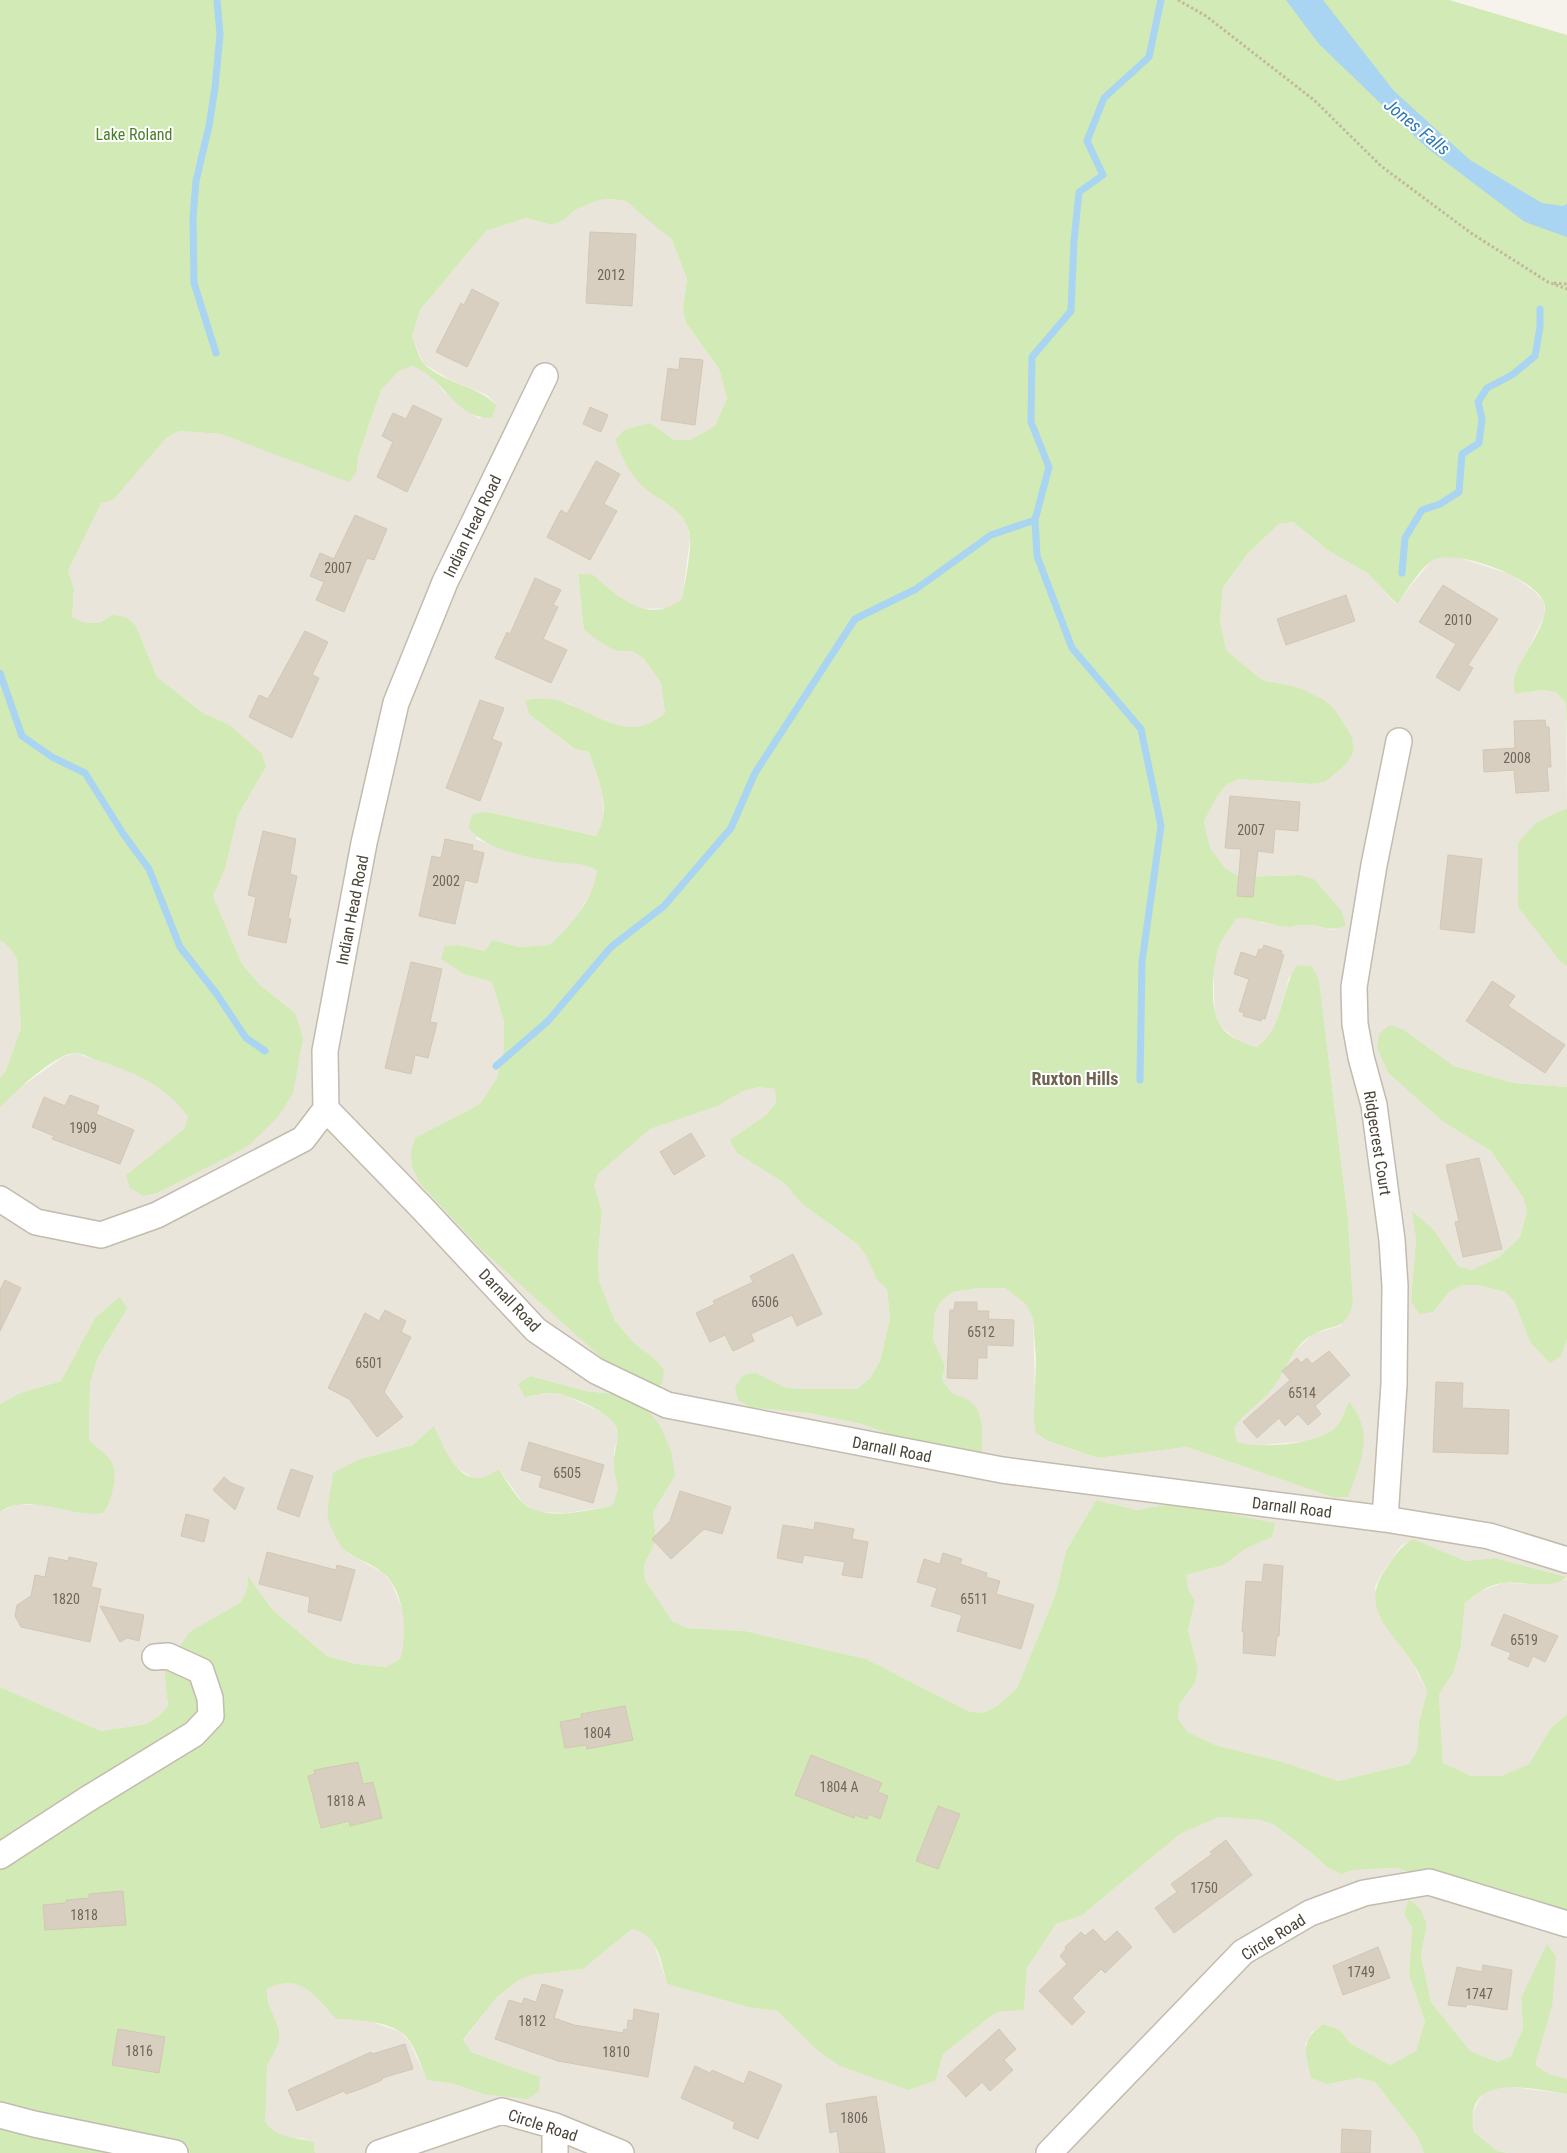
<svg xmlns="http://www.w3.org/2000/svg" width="1567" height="2153" viewBox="0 0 1567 2153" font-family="'Roboto Condensed',sans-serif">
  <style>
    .residential { fill: #eae5da }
    .green { fill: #d2eab5 }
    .water { fill: #a9d4f2 }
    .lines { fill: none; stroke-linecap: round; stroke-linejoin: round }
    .stream { stroke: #a9d4f2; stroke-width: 7 }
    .building { fill: #d8cfc1; stroke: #d3c7b4 }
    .minor-casing { stroke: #c2bbae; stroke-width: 28 }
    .path { stroke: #c4b79f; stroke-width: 3; stroke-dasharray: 2.5 2.5; stroke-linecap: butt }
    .minor { stroke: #fff; stroke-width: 25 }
    .labels { text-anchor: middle; stroke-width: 4; stroke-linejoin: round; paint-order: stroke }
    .number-label { font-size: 14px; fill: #6e675b }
    .park-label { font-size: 16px; fill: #4a7f2a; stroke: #fff }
    .street-label { font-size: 16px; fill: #4b4439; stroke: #fff }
    .water-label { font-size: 18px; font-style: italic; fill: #2e7ab2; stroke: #fff }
    .neighbourhood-label { font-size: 18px; font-weight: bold; fill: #6e6250; stroke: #fff }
  </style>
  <rect width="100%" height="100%" fill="#f6f3ec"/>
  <path class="residential" d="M612,199L626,201L639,210L672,240L687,279L683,309L686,323L719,369L727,398L715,426L690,440H674L650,423L644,487L677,511L686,523L690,538L682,599L670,608L639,609L624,602L592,574L578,575L584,630L619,651H632L644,659L661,683L665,713L653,724L638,728H623L595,717L568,703L530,715L575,749L589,752L602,791L604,823L597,836L487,812L476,839L503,849L557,862L585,864L597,871L595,886L572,924L550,945L520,947L492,940L485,951L459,945L464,974L492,982L504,1021V1050L497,1078L480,1104L415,1138L419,1182L656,1360L633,1342L615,1321L599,1281L598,1254L602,1211L593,1186L598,1174L650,1129L718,1106L743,1091L759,1087L775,1089L776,1103L766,1115L731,1140L737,1153L784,1183L802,1204L857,1244L866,1254L877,1280L887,1289L890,1317L880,1361L870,1378L857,1389H798L784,1387L756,1373L809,1413L862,1424L941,1454L973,1404L948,1392L942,1379L945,1365L933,1340L935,1312L942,1300L953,1292L978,1288H1005L1027,1304L1033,1317L1036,1434L1047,1441L1098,1458L1187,1447L1335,1498L1348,1497L1350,1403L1336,1428L1324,1436L1309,1441L1251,1446L1237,1442L1234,1428L1241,1417L1271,1390L1292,1354L1313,1334L1340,1326L1353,1303L1348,1218L1319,980L1289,977L1276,1026L1268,1039L1257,1047L1242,1044L1219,1025L1215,1011L1213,968L1221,941L1237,918H1251L1263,923L1292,927L1306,924L1333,930L1346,925L1298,875L1240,877L1226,869L1210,848L1204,821L1216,796L1226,785L1239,779L1311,784L1325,782L1354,751L1352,738L1335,710L1297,687L1262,680L1226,650L1220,622L1223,588L1248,553L1279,524L1293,522L1329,551L1367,573L1396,604L1431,561L1443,556L1457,557L1512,575L1534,591L1544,602V616L1513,681L1516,694L1542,690L1556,692L1566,703L1567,808L1537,822L1561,962L1567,966V1087L1514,1083L1454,1066L1404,1030L1377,1048L1388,1073L1442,1121L1491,1151L1523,1197L1527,1211L1520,1237L1499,1257L1472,1270L1458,1266L1434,1230L1413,1212L1416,1239L1411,1301L1433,1312L1450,1291L1463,1285H1477L1505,1292L1514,1301L1530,1342L1561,1356L1567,1340V1577L1495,1558L1466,1561L1413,1539L1401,1546L1382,1573L1375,1587L1379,1616L1413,1664L1427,1691L1419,1723L1417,1751L1409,1764L1338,1781L1283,1762L1215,1745L1188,1732L1178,1719L1179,1705L1195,1683L1198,1669L1188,1630L1195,1601L1187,1588L1186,1575L1224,1565L1245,1549L1272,1537L1165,1505L1137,1510L1096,1500L1066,1551L1056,1593L1017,1688L997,1706L983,1713L968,1711L866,1659L745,1631L686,1628L672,1621L645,1580L644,1565L656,1540L653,1512L675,1476L630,1396L586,1391L532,1376L525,1397L552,1393L566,1396L605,1414L615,1424L618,1438L614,1451V1466L619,1492L612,1506L566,1513L537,1512L523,1503L499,1469L488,1478L474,1479L451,1464L434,1427L413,1445L360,1459L347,1553L383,1573L392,1584L403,1611L405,1644L400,1659L386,1667L356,1664L327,1656L273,1610L248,1576L247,1590L241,1602L191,1631L165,1679L168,1706L159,1716L147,1724L101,1731L0,1687V1512L18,1504L32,1505L110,1459L89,1440L90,1383L98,1357L127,1309L95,1318L61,1381L20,1393L0,1404V1108L14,1092L63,1057L75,1053L130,1071L154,1083L178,1102L188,1116L184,1129L126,1175L144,1196L158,1193L247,1147L295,1013L260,985L242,964L213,896L225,869L238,815L266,767L230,725L203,713L157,677L136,626L112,615L99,623H85L72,617L74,589L50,514L147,458L167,436L179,431L221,434L349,481L357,471L358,457L381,390L399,371L412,366L425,370L444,392L479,419L496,405L487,395L449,379L424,364L412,337L420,310L486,231L526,218L552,225L564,220L575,210L599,200Z
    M0,940L9,947L17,959L21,1028L6,1070L0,1078Z
    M1567,1579V1714L1550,1729L1529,1764L1501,1776H1472L1443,1763L1439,1695L1454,1671L1461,1645L1465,1603L1476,1593L1502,1583L1550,1584Z
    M1219,1817L1261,1820L1274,1825L1308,1850L1328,1868L1341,1874L1354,1870L1396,1868L1469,1890L1513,1893L1567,1910V2079L1549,2074L1535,2065L1552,2007L1521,1997L1523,2028L1511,2056L1498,2062L1470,2051L1431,2002L1421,1956L1427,1924L1409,1900L1404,1914L1412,1927L1409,1976L1425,2021L1416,2051L1390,2065L1350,2043L1340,2030L1325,2024L1312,2032L1305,2045L1328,2084L1359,2078L1375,2082L1417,2136L1424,2153H315L314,2142L301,2138L286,2137L273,2133L264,2122L267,2067L279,2042V2029L268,2002L267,1989L280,1982H292L306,1987L336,2019H363L401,2032L410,2043L427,2080L454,2084L483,2094L540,2077L471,2052L463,2041L497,1997L519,1980L531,1975L583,1969L632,1929L644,1932L654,1943L667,1984L748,2007L777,2011L817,2050L936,2080L943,2054L986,2020L997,2012L1024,2010L1027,1968L1056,1924L1081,1916L1180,1834Z
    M1504,2086L1567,2094V2153H1508L1497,2151L1474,2132L1472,2117L1478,2101L1487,2090Z"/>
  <path class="green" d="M0,0H1449L1567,35V738L1566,703L1556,692L1542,690L1515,694C1515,690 1512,684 1514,679C1519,658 1550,624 1544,603C1535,577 1455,548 1433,560C1421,567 1405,593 1397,604L1367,573L1329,551L1293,522L1279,524L1248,553L1223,588L1220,621L1226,650L1262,680L1297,687L1324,700L1335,710L1352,737L1354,751L1346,764L1325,782L1311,784L1239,779L1226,785L1217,796L1204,821L1210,848L1226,869L1240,877L1299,875L1314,879L1342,912L1346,926C1329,932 1324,926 1308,925C1302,924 1297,926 1292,927C1273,927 1256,918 1237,918C1232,926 1226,933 1222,940C1212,959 1209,1005 1219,1023C1225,1036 1244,1044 1257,1047C1285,1027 1279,992 1297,965L1312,967L1319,980L1348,1218L1353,1303C1345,1332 1335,1323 1314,1334C1292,1345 1286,1371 1272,1389C1260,1404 1244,1412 1234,1428L1237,1442C1261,1449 1314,1445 1334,1429C1341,1423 1345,1410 1349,1402C1376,1433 1360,1464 1348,1497L1335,1498L1187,1447L1098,1458L1048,1441L1036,1434L1034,1420L1036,1359L1033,1318L1026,1304L1005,1288H978L953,1292L942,1300L935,1312L933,1340L945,1365L942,1379C954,1402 961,1392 974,1405C986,1418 981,1446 982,1462L941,1454L862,1424L809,1413L750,1407L738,1400L735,1387L743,1375L756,1373L784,1387L798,1389H857L870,1378L880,1361L890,1318L887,1289L877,1280L866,1255L857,1244L802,1204L784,1183L737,1153L730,1140L766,1115L776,1103L775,1089L759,1087L743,1091L718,1106L650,1129L598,1174L594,1186L602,1211L598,1254L599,1281L615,1321L633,1342L656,1360L664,1370L662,1384L651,1390L603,1359L480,1248L419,1182L412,1166L411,1152L415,1138L480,1104L497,1078L504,1050V1021L492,982L464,974L441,959L445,946L459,945L485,951L492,940L520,947L550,945C571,925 593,901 597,871C582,861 573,865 556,862C528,857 486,851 468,827L473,814L487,812L596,836C613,809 598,780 589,752L575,749L530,715L525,701C578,685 616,756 665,713L661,683L644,659L632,651H619L606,646L584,630L578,574H592C619,597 647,626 682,599C685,580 691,557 690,538C687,505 651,500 635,478C626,467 621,452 615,440L624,430L650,423L674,440H690L715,426L727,398L719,369L686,323L683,309L687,279L672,240L626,201L612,199L599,200L575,210L564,220L552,225L526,218L486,231L420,310L412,337C416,345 419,359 425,365C446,384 477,385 496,405L492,418C454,419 443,376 412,366L399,371L381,390L358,457L357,471L349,482L221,434L179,431L167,437L113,500L101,503L68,570L74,589L72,617L85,623H99L112,615L126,617L136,626L157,677L203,713L230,725L262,754L266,767L238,815L225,869L213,896L242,964L260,985L295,1013L303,1038L293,1093L278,1117L247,1147L158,1193L144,1196L130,1188L126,1175L184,1129L188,1116C165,1085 134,1072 99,1061C91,1058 80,1052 73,1053C53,1056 13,1093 0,1108V1078L6,1070L21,1028L17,959L9,947L0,940Z
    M1567,808V966L1561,962L1518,907V843L1537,822Z
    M1390,1025L1404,1030L1454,1066L1514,1083L1567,1087V1340L1561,1356L1550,1363L1530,1342L1514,1301L1505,1292L1477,1285H1463L1450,1291L1433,1312L1419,1314L1411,1301L1416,1239L1412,1211L1434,1230L1458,1266L1472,1270L1499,1257L1520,1237L1527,1211L1523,1197L1491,1151L1442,1121L1388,1073L1377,1048L1379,1034Z
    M120,1297L127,1309L98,1357L90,1383L89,1440C108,1458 119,1460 113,1488C111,1498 109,1504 103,1513C70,1518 29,1491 0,1512V1404L20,1393L61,1381L95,1318Z
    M531,1376L586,1391L630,1396L642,1402L660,1426L671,1450L675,1476L653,1512L656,1540L644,1565L645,1580L672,1621L686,1628L745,1631L866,1659L968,1711L983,1713L997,1706L1017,1688L1056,1593L1066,1551L1096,1500L1137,1510L1165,1505L1194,1507L1275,1523L1272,1537L1245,1549L1224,1565L1186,1575L1188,1589L1195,1601L1188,1630L1198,1669L1195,1683L1179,1705L1178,1719L1188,1732L1215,1745L1283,1762L1338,1781L1409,1764L1417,1751L1419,1723L1427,1691C1423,1682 1419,1672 1413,1664C1392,1630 1357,1609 1387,1567C1395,1555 1401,1546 1413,1539L1466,1561L1495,1558L1567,1577C1552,1591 1522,1580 1502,1583C1488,1585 1475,1594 1465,1603L1461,1645L1454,1671L1439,1695L1443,1763L1472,1776H1501L1529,1764L1550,1729L1567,1714V1910L1513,1893L1469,1890L1396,1868L1354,1870L1341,1874L1328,1868L1308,1850L1274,1825L1261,1820L1219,1817L1180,1834L1081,1916L1056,1924L1027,1968L1024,2010L997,2012L986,2020L943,2054L936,2080L909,2090L840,2066L817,2050L777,2011L748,2007L667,1984C660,1959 659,1936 632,1929L583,1969L531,1975L519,1980L497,1997L463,2040L471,2052L540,2077L539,2091L528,2099L483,2094L454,2084L427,2080C421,2066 414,2041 401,2032C383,2021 356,2019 336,2019C315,1997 301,1971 267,1989L268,2002L279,2029V2042L267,2067L265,2122C280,2140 293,2136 314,2142L315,2153H0V1687L101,1731L147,1724L159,1716L168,1706L165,1679L166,1665L191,1631L241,1602L247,1590L248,1576L273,1610L327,1656L356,1664L386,1667L400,1659C408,1634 405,1591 383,1573C364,1557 344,1560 334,1533C332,1529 329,1524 328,1519C326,1506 332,1487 333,1473L360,1459L413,1445L434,1426C447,1454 463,1497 499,1469C506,1480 514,1495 524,1504C547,1522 586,1510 612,1506C623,1483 614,1484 614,1462C614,1449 621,1437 615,1425C609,1412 566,1393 551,1393C543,1393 533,1396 525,1397L518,1384Z
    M1409,1899L1420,1909L1427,1924L1421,1956L1431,2002L1470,2051L1498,2062L1511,2056L1523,2028L1521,1998L1547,1944L1556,1957L1552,2007L1535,2065L1549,2074L1567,2079V2094C1531,2089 1462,2070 1474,2132L1497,2151L1508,2153H1424L1417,2136L1375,2082L1359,2078L1328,2084L1311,2078C1306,2052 1299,2040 1324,2024L1340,2030L1350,2043L1390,2065L1416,2051L1425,2021L1409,1976L1412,1927L1404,1914Z"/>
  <path class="water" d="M1286,0H1323L1394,91L1470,160L1542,203L1563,206L1567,204V237L1525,222L1427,148L1319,44Z"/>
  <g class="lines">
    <path class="stream" d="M216,353L194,283L193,218L196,181L209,126L215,88L220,34L217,0
      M1402,573L1405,538L1422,510L1440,504L1459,492L1462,454L1479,443L1482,419L1478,402L1487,388L1512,375L1535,356L1540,327V309
      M0,673L22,736L52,757L85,773L124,835L149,869L180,947L216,993L246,1038L265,1051
      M496,1066L548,1021L611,947L664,906L731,828L755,773L855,619L916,589L991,535L1035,520
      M1140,1080L1142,962L1161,826L1141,729L1072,648L1037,556L1035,520L1049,467L1031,422L1032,357L1071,311L1074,241L1079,192L1103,175L1087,141L1104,98L1149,57L1161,0"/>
  </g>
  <path class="building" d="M590,232L636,234L632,306L586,303Z
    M472,289L499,303L467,367L436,352L461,303L464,305Z
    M680,358L703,360L695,425L661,420L668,368L679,370Z
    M413,405L442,419L407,492L377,477L393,442L382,436L393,413L406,419Z
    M590,407L608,415L601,432L583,424Z
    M596,461L620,474L604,504L617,511L590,560L547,537L561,510L567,514Z
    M355,515L387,529L374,560L367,558L344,612L316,600L324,582L310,576L320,553L334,559Z
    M535,578L561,590L553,605L558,607L543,639L567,650L551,683L495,658L507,632L510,634Z
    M1443,585L1498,619L1468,665L1473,668L1459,691L1436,677L1456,644L1419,622Z
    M1346,595L1355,621L1286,645L1277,619Z
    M305,631L328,642L312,675L319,678L292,738L249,717L259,695L268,699Z
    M480,700L504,708L492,739L502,743L480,801L446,788Z
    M1545,720L1546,727H1549L1551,767H1547L1549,791L1516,793L1514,770L1484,772L1483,750L1515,748L1514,721Z
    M1230,796L1300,802L1298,831L1275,829L1273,853L1258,851L1253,897L1237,896L1241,849L1225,848Z
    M263,831L296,839L290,874L297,876L288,918L291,919L286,943L248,935L256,897L248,895Z
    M445,839L473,845L472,850L484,853L477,883L465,880L455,924L419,916L432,856L441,858Z
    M1448,855L1482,859L1474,933L1440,929Z
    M1264,945L1282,951L1281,954L1284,955L1265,1019L1262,1018L1261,1021L1243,1016L1244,1013L1239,1011L1249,979L1234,974L1241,952L1256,957L1259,949L1262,950Z
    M411,962L442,969L430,1022L437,1023L428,1058L415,1055L411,1074L385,1068Z
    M1492,981L1515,996L1508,1006L1565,1045L1545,1073L1466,1021Z
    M70,1095L99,1106L96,1114L134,1130L120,1164L52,1139L54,1136L32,1127L44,1097L65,1106Z
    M691,1133L705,1156L674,1175L660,1152Z
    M1479,1158L1502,1249L1463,1257L1455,1222L1459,1221L1446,1165Z
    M793,1254L822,1314L797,1326L792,1315L751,1334L754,1341L733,1351L725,1335L710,1342L696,1313L715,1304L713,1301L753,1282L750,1276Z
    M5,1280L21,1288L0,1331V1290Z
    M955,1302H977V1311H989L988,1319L1014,1320L1013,1346L987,1345V1358H978L977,1379L947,1378L950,1310H954Z
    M385,1310L406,1321L401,1332L411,1337L384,1392L403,1417L377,1437L349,1399L328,1388L365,1313L379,1321Z
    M1329,1351L1350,1375L1315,1406L1321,1414L1308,1425L1298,1414L1285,1426L1279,1418L1257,1438L1243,1422L1290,1380L1282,1371L1297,1358L1301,1363L1307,1358L1312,1364Z
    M1436,1382L1463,1383L1462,1408L1509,1410L1508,1454L1433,1452Z
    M529,1442L604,1465L593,1503L539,1487L542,1476L521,1470Z
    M291,1469L313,1476L299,1517L277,1509Z
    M224,1477L231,1483L244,1488L235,1510L213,1490Z
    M680,1491L731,1507L722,1534L704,1529L671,1559L652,1539L670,1521Z
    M186,1514L209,1520L204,1542L181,1536Z
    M815,1522L854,1529L852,1539L868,1542L862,1578L842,1575L845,1562L804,1555L802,1563L777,1558L783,1525L814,1530Z
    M267,1552L336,1570L337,1565L355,1570L341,1621L308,1612L310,1597L259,1584Z
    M943,1553L962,1559L960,1564L987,1573L986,1577L1000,1581L996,1594L1034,1605L1021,1649L957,1631L962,1615L931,1606L937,1588L917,1582L924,1559L940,1564Z
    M49,1557L68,1561L69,1557L97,1563L91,1587L101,1589L90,1642L21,1627L15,1616L17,1605L31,1596L35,1575L45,1577Z
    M1264,1564L1283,1566L1279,1636H1277L1275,1656L1243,1653L1244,1632H1242L1246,1581L1262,1582Z
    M100,1606L144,1615L139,1641L127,1638L120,1642Z
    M1504,1614L1558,1636L1545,1662L1533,1656L1528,1667L1508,1659L1511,1653L1491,1645Z
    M625,1706L633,1740L587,1749L586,1745L565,1748L560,1722L582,1718L581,1714Z
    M811,1755L882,1783L878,1792L888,1796L880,1819L869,1814L867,1819L855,1815L854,1818L795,1795Z
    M358,1762L363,1784L373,1782L382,1818L350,1826L349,1821L321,1828L308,1776L315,1774L314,1770Z
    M938,1806L960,1814L938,1869L916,1861Z
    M1226,1840L1252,1875L1174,1933L1155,1908L1177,1892L1171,1884L1212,1854L1210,1852Z
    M123,1891L126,1925L45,1930L43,1905L66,1903V1900L89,1898V1894Z
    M1093,1929L1105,1942L1117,1931L1132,1947L1105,1973L1101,1969L1072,1998L1085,2012L1072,2025L1039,1991L1067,1964L1060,1956L1066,1949L1065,1947L1081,1932L1085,1936Z
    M1378,1947L1390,1978L1343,1995L1333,1966Z
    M1483,1965L1512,1970L1507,2010L1467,2004L1466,2007L1448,2005L1457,1967L1482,1972Z
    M542,1984L563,1990L554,2018L574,2025L623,2033L624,2029L627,2030L628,2020L633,2021L634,2009L659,2014L648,2077L558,2061L495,2039L509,2000L522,2004L524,1998L536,2002Z
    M118,2029L165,2037L159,2073L112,2065Z
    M999,2029L1016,2049L1004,2060L1013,2070L990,2091L982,2082L966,2097L947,2076Z
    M405,2044L413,2069L382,2078V2080L361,2089L346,2094L344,2091L297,2111L288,2090L371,2052L372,2054Z
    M695,2066L710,2073L712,2070L744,2084L749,2071L782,2085L758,2139L733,2128L735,2122L681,2098Z
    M876,2096L885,2153H840L837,2131L830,2133L826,2104Z
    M1342,2129L1371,2131L1370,2153H1341Z"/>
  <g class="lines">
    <defs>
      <path id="minor" d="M326,1109L423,1209L536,1330L596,1371L667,1405L1002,1470L1385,1519L1489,1536L1567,1560
        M0,1199L36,1222L101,1235L157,1215L303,1139L326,1109L325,1051L364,843L396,703L445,582L545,376
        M1385,1519L1394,1384L1395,1286L1392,1240L1374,1105L1361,1057L1355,1024L1354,987L1374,865L1399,741
        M0,1856L86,1800L194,1734L211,1716L210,1698L201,1671L168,1656L155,1657
        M0,2115L34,2124L175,2153
        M379,2153L502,2111L555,2126L621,2153
        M555,2153V2126
        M1049,2153L1243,1952L1310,1913L1364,1893L1429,1882L1567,1924"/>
    </defs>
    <use href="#minor" class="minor-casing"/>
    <path class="path" d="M1178,0L1206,16L1314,100L1381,166L1471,233L1548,282L1567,289
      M1554,283L1567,284"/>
    <use href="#minor" class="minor"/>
  </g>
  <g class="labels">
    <g class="number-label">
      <text x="611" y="280">2012</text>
      <text x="338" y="573">2007</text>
      <text x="1458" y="625">2010</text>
      <text x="1517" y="763">2008</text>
      <text x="1251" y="835">2007</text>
      <text x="446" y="886">2002</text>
      <text x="83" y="1133">1909</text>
      <text x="765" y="1307">6506</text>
      <text x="981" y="1337">6512</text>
      <text x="369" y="1368">6501</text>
      <text x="1302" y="1398">6514</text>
      <text x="567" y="1478">6505</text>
      <text x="66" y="1604">1820</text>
      <text x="974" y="1604">6511</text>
      <text x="1524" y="1645">6519</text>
      <text x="597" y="1738">1804</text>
      <text x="839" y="1792">1804 A</text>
      <text x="346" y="1806">1818 A</text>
      <text x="1204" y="1893">1750</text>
      <text x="84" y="1920">1818</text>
      <text x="1361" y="1977">1749</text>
      <text x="1479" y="1999">1747</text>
      <text x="532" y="2026">1812</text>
      <text x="139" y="2056">1816</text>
      <text x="616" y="2057">1810</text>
      <text x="854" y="2123">1806</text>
    </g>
    <g class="park-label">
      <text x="134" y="140">Lake Roland</text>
    </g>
    <g class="street-label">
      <text transform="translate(472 526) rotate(-64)" y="6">Indian Head Road</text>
      <text transform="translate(352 910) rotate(-79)" y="6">Indian Head Road</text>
      <text transform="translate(1378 1143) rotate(81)" y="6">Ridgecrest Court</text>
      <text transform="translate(510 1300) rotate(46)" y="6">Darnall Road</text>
      <text transform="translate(892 1449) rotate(11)" y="6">Darnall Road</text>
      <text transform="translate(1292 1507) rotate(7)" y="6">Darnall Road</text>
      <text transform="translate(1273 1937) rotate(-32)" y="6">Circle Road</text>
      <text transform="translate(543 2125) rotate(18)" y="6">Circle Road</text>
    </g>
    <g class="water-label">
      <text transform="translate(1417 127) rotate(39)" y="6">Jones Falls</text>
    </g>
    <g class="neighbourhood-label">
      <text x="1075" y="1085">Ruxton Hills</text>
    </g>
  </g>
</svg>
